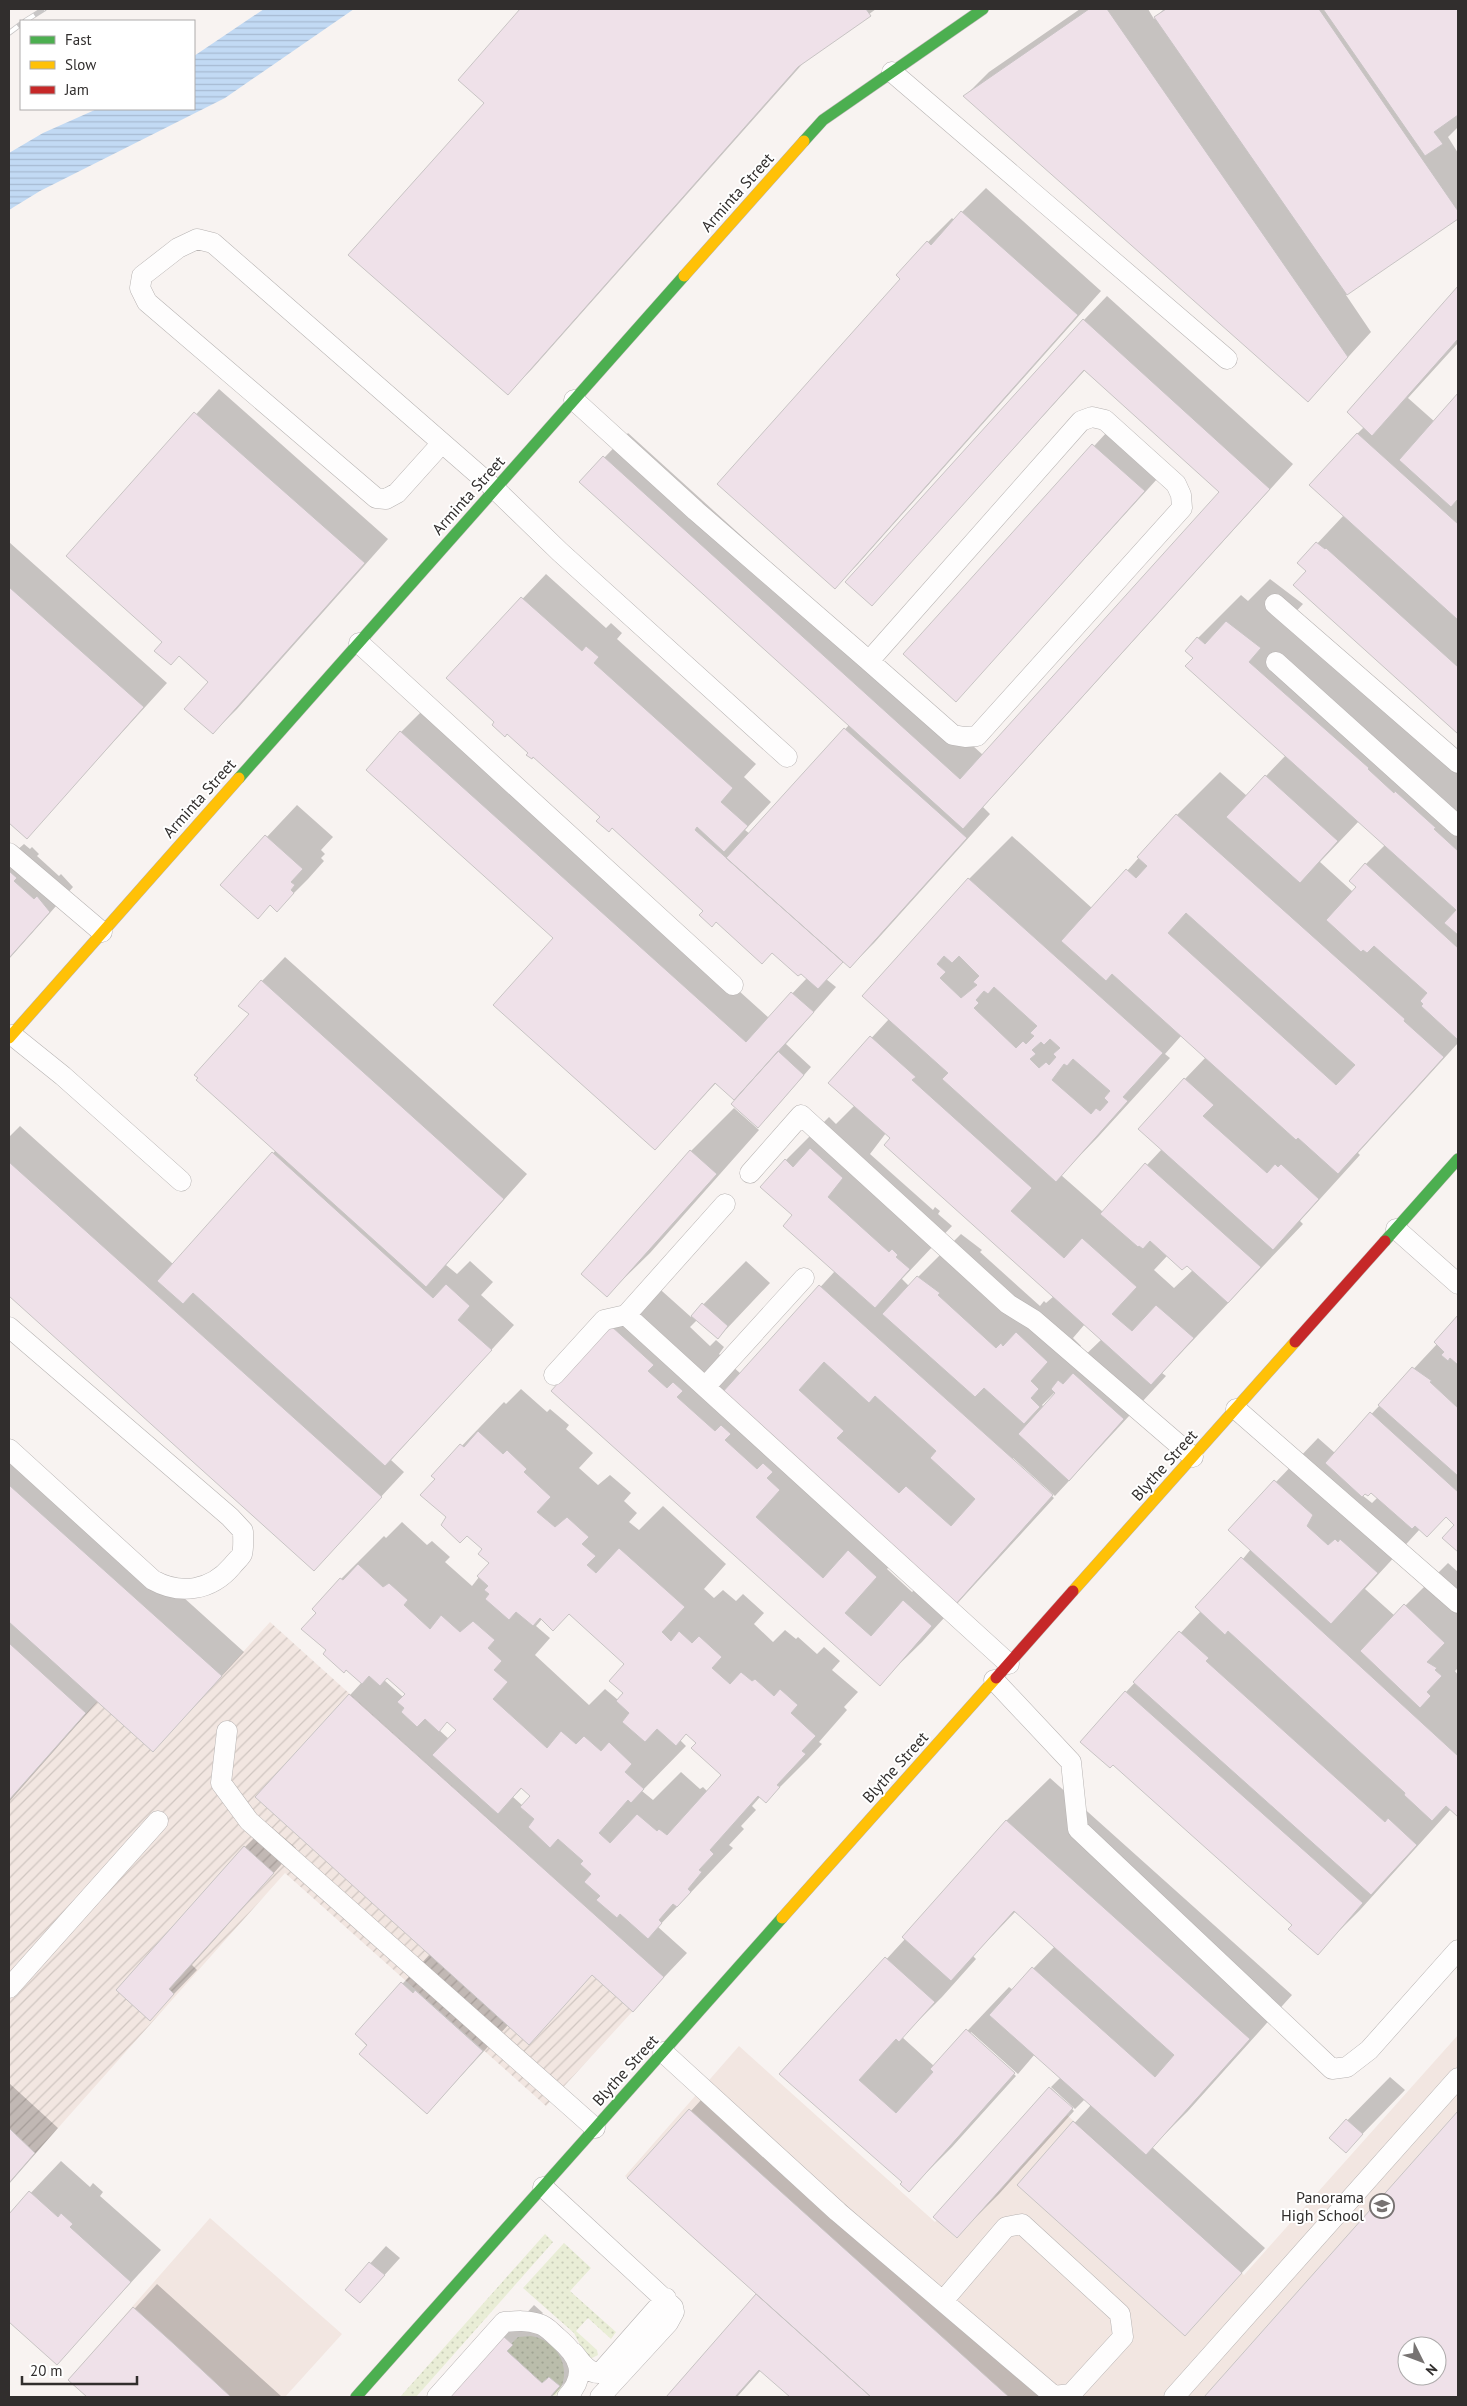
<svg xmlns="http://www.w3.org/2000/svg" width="1467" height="2406" viewBox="0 0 1467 2406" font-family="'PT Sans',sans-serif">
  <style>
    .built { fill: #f2e6e1; fill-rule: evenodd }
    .industrial { fill: url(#industrial-furrows) }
    .green { fill: url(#green-dots) }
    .water { fill: url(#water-rules) }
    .shadow { fill: #0003; fill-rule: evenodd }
    .building { fill: #efe1e9; stroke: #c8c4c4; fill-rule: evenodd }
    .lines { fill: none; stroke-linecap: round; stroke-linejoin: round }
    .lane-casing { stroke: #b7b3b2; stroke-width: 21 }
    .fast-casing { stroke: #b7b3b2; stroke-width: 12 }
    .slow-casing { stroke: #b7b3b2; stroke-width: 12 }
    .jam-casing { stroke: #b7b3b2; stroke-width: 12 }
    .lane { stroke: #fefdfd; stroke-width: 20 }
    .fast { stroke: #4caf50; stroke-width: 11 }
    .slow { stroke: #ffc107; stroke-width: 11 }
    .jam { stroke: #c62828; stroke-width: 11 }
    .rail-casing { stroke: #c8c6c6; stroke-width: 5.5 }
    .rail { stroke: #fff; stroke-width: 4; stroke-dasharray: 11; stroke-linecap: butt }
    .labels { text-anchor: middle; stroke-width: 4; stroke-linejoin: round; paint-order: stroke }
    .street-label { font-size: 16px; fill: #312e2d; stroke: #fff }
    .poi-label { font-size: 16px; fill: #312e2d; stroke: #fff; text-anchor: end }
  </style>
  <defs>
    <pattern id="industrial-furrows" width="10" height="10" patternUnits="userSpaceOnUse" patternTransform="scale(1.25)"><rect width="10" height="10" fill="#f2e6e1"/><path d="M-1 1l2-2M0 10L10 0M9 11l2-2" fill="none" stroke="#d0c6c1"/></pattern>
    <pattern id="green-dots" width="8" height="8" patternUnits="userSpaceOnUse" patternTransform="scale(1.25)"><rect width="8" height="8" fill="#e9edd6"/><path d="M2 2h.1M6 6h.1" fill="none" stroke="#c8ccb8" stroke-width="1.8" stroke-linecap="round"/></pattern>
    <pattern id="water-rules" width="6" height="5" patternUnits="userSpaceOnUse" patternTransform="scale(1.25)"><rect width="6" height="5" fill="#c2daf4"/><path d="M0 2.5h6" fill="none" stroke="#a7bbd2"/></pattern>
  </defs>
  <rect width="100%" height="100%" fill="#f8f3f1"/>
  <path class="built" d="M1458,2035V2397H871L625,2176L739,2046L935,2222L937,2220L956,2238L1067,2115L1244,2275ZM1407,2346H1437V2376H1407Z
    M210,2218L342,2334L285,2397H87L68,2380Z"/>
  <path class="industrial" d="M270,1622L664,1977L546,2106L285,1873L9,2183V1800L97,1701L153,1752Z"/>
  <path class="green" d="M545,2234L553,2242L416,2397H400Z
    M564,2243L591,2268L570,2291L616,2332L611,2339L588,2318L576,2331L597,2350L598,2355L588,2360L574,2333L523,2288Z
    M531,2336C560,2341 575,2374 555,2396L505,2350L518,2337Z"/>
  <path class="water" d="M264,9H354L225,98L40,191L9,210V153L43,133L97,109H194V56Z"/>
  <path class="shadow" d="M522,9H876L805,61L532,369L508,393L486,103L460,80Z
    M1080,9H1148L1154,19L1164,9H1458V127L1448,137L1458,153V217L1346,295L1371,332L1308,401L965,96L989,72Z
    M986,188L1101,291L858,564L835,587L902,279L928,242L952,218L954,220Z
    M1458,288V343L1408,398L1435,422L1458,395V733L1295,585L1308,571L1299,563L1344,515L1357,434L1364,427L1348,412Z
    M1107,296L1293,464L983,807L990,814L874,943L850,967L844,961L826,979L836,987L786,1044L811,1067L766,1119L736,1100L716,1083L655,1148L555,938L401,732L425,708L769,1018L807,978L773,951L705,911L448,678L546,574L606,628L611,623L622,633L617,639L756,764L744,777L771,802L745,830L750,834L849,725L581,482L628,433L983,755L1221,492L1085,370L872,604L1084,320Z
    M219,389L388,539L237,709L213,733L210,682L68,556Z
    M1117,421L1168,467L956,700L904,654Z
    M9,542L167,683L27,837L9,821Z
    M1270,579L1303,604L1290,618L1458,767V1043L1358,1153L1360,1155L1300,1221L1303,1224L1162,1373L1166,1376L1055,1496L1013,1458V1461L1054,1498L922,1642L879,1684L553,1391L653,1283L691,1317L746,1261L770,1283L718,1338L697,1320L690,1327L710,1346L716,1340L724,1347L719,1354L741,1374L835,1271L794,1215L786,1160L829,1117L836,1124L855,1105L830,1083L889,1019L864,996L969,879L1012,836L1093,909L1177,815L1220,772L1247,796L1286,755L1186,650L1241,595L1248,601ZM1359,821L1385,845L1366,864L1358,887L1353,892L1320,862ZM1181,1036L1206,1057L1185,1079L1162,1149L1103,1212L1061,1175L1098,1137L1170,1058L1165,1054ZM886,1133L1054,1296L1046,1303L1044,1301L1040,1306L980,1252L982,1250L961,1234L909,1286L902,1279L952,1226L938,1214L940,1211L935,1207L933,1210L870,1154ZM1168,1255L1187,1264L1193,1270L1174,1288L1154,1270ZM1085,1324L1102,1339L1079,1361L1073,1355L1081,1346L1073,1338ZM1054,1393L1055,1394L1044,1407L1042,1405ZM901,1554L927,1578L912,1592L887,1569Z
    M297,805L333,837L321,850L325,854L321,858L324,861L308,879L277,910L271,904L258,917L222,885Z
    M24,844L30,849L32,847L39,854L37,856L59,876L61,874L73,887L9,959V857Z
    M285,957L527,1174L446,1265L457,1274L470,1261L493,1282L481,1295L514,1325L391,1460L404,1472L314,1569L9,1294V1137L20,1126L173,1264L276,1150L250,1014L262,981Z
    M734,1108L759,1130L650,1253L607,1295L691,1151Z
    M1458,1317V1551L1444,1538L1456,1524L1447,1516L1420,1529L1365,1589L1395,1616L1448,1563L1458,1572V1668L1455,1671L1458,1675V1815L1451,1809L1360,1910L1317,1953L1294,1924L1126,1692L1201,1611L1251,1549L1230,1530L1318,1438L1335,1453L1437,1344L1435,1342ZM1371,1491L1378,1497L1372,1503L1362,1495Z
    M521,1389L547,1412L550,1409L569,1425L566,1429L593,1453L579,1468L598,1485L610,1475L631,1493L624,1501L637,1513L629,1522L639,1530L663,1506L726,1564L704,1589L714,1598L723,1590L736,1601L743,1594L764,1613L754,1624L773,1642L785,1630L796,1639L798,1637L817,1654L824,1647L840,1661L832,1670L858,1692L844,1707L847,1710L819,1742L822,1744L808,1759L766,1801L760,1797L752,1806L756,1810L741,1826L744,1829L729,1845L733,1848L658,1927L687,1953L633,2010L593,1974L529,2043L509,2024L427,2113L356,2034L430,1954L257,1797L362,1682L328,1650L318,1612L341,1579L384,1536L386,1538L402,1522L427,1545L432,1541L450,1557L445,1562L472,1586L490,1563L484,1549L447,1517L437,1479L433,1476L504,1402L506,1404ZM570,1613L626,1664L625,1693L618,1700L605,1689L589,1705L535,1655L550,1638L536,1626L542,1619ZM387,1677L406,1694L403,1697L384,1680ZM447,1721L457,1730L449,1739L439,1730ZM687,1733L723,1775L708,1792L703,1787L700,1789L681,1772L653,1800L642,1791L686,1746L680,1740ZM522,1788L531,1796L523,1806L513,1797Z
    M9,1440L244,1652L153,1751L98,1701L9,1802Z
    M1050,1778L1292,1995L1188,2111L1152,2147L1265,2248L1185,2334L1018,2185L1091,2105L1085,2099L1075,2109L1051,2087L1061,2077L1035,2054L1018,2074L971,2032L970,2034L1016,2076L952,2147L909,2190L904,2182L781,2074L905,1939L903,1937L1007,1820ZM1016,1911L1055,1946L1013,1990L1009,1987L934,2066L902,2037L942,1997L976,1959L973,1956Z
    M268,1824L296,1848L192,1965L197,1970L150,2019L245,1847Z
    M1390,2077L1405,2090L1346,2151L1331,2137Z
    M9,2083L58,2128L9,2184Z
    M714,2086L1059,2397H792L761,2370L737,2397H667L757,2294L629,2178Z
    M1051,2088L1074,2111L999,2194L957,2236L935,2216Z
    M1458,2113V2397H1206ZM1407,2346H1437V2376H1407Z
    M61,2161L90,2187L93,2183L103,2192L100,2196L161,2250L57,2363L9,2319V2216Z
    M386,2246L400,2258L360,2302L346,2290Z
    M157,2284L282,2397H89L70,2380Z
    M534,2305L543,2313L537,2320L590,2355L552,2397H448Z"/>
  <path class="building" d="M520,9H866L871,16L798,67L508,395L348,255L484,103L458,80Z
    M1089,9H1107L1348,357L1308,402L963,96Z
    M1166,9H1319L1458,211V219L1347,295L1154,17Z
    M1323,9H1458V115L1434,132L1443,144L1425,156Z
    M961,211L1078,315L835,589L717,484L900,279L896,275L927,241L931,245Z
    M1458,286V339L1372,436L1347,412Z
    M1083,319L1270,489L963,829L579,482L603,456L960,779L1219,492L1084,370L872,606L845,582Z
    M1458,393V499L1451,507L1399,460Z
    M194,412L365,563L213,734L184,709L208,682L179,656L171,665L154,651L162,642L66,556Z
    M1357,433L1458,524V620L1309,485Z
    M1092,444L1145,491L956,702L903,654Z
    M1316,542L1325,549L1326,548L1458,667V734L1293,585L1306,571L1297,563Z
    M9,587L144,707L27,839L9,823Z
    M521,597L582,651L586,646L599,657L594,663L733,788L721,802L748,826L724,852L697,827L695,830L843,962L818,989L801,974L798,976L772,953L762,964L716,922L712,927L699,915L703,911L612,828L609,832L596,821L600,817L533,757L532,759L526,755L528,753L507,734L505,737L492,725L494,722L446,678Z
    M1226,621L1261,648L1249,662L1369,768L1368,769L1394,793L1395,791L1436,828L1434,829L1458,851V935L1444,923L1456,910L1185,666L1193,658L1185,651L1197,637L1205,644Z
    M844,728L967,838L850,968L726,858Z
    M400,731L746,1042L791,992L814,1012L734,1100L715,1083L655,1150L493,1005L553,938L366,770Z
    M1265,775L1338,841L1300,883L1226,817Z
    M1176,814L1405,1019L1404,1021L1444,1057L1338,1174L1298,1138L1296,1140L1112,974L1106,981L1061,941L1126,869L1136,878L1147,866L1137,857ZM1186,913L1355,1065L1336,1085L1168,933Z
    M265,835L303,869L291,882L295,885L291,890L294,893L277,912L270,905L258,919L220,885Z
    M1365,863L1458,948V1040L1421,1006L1423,1004L1420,1001L1427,993L1374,946L1367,953L1363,950L1361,952L1326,920L1356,887L1349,881Z
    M9,871L17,878L14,881L34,899L37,896L50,912L9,958Z
    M968,878L1163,1053L1123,1097L1128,1101L1056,1182L942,1079L948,1073L862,996ZM944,956L952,963L959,956L979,976L973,982L977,985L961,998L940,978L946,972L937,964ZM994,987L1037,1026L1030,1033L1034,1036L1026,1044L1023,1041L1016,1048L974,1008L979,1003L976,1000L984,991L988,994ZM1050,1039L1060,1048L1053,1054L1056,1057L1049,1065L1046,1062L1039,1068L1030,1059L1036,1054L1032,1050L1041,1042L1044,1045ZM1073,1059L1110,1091L1104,1098L1108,1102L1100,1111L1096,1108L1091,1114L1052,1080L1064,1064L1067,1066Z
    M261,980L504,1199L426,1287L196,1080L198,1078L194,1075L249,1014L238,1006Z
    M870,1036L916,1077L912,1080L1032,1188L1011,1211L1064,1258L1082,1238L1137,1287L1112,1314L1132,1331L1156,1305L1194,1338L1151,1385L884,1145L890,1138L828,1083Z
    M778,1051L804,1075L758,1128L731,1104Z
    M1184,1078L1214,1105L1203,1116L1267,1173L1275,1164L1278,1167L1281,1164L1319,1199L1273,1250L1138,1129Z
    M810,1148L843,1178L828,1197L889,1252L892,1249L898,1255L896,1257L910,1269L875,1308L783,1226L792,1215L760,1187L785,1159L793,1167Z
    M690,1150L717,1174L607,1297L581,1274Z
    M272,1152L433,1298L446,1284L470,1306L458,1320L492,1350L385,1466L193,1293L183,1304L157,1281Z
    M9,1162L382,1497L314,1571L9,1296Z
    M1145,1163L1261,1267L1228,1303L1187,1266L1182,1270L1150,1241L1143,1249L1139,1246L1138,1247L1100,1214Z
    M917,1276L940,1293L938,1295L996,1348L1001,1343L1003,1346L1016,1332L1048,1362L1031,1381L1039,1389L1031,1398L1040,1407L1024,1424L984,1388L975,1397L882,1314Z
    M819,1285L1053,1495L955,1605L721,1394ZM824,1362L869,1403L875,1396L936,1451L930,1458L975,1499L951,1526L906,1486L899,1493L837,1438L844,1431L799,1390Z
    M702,1303L728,1326L718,1339L691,1316Z
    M1458,1315V1365L1450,1358L1448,1361L1441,1355L1444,1352L1434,1342Z
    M610,1325L654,1365L648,1371L667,1388L673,1382L683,1391L677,1397L715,1431L721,1425L731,1434L725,1440L757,1469L763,1463L773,1472L767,1478L780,1490L756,1517L823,1578L848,1550L877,1577L845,1613L871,1636L903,1600L932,1626L880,1686L551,1391Z
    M1412,1367L1432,1381L1430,1382L1458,1408V1476L1378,1405Z
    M1073,1373L1124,1419L1069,1481L1018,1434L1055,1393L1051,1389L1058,1380L1063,1384Z
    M1370,1412L1458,1492V1552L1442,1538L1454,1525L1446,1517L1427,1537L1415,1526L1412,1529L1371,1493L1368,1496L1365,1494L1362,1497L1325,1463Z
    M478,1431L503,1454L507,1450L527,1469L524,1472L551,1497L537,1512L555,1527L567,1517L589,1537L582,1544L596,1556L587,1565L596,1573L619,1548L685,1607L662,1632L671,1641L679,1631L692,1643L699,1636L722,1657L712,1668L730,1684L741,1672L752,1681L755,1679L774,1696L780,1689L798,1705L791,1713L816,1736L802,1751L806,1754L777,1785L780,1787L766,1803L758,1796L710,1850L714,1854L699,1870L702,1872L688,1889L691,1892L677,1907L673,1904L659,1920L662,1923L648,1939L620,1914L617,1918L596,1900L600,1896L584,1882L591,1874L580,1864L583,1861L558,1839L550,1848L528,1827L534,1819L520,1807L530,1796L521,1788L498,1814L432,1755L456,1730L447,1722L439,1732L425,1719L417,1727L401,1712L404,1708L397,1702L405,1694L387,1678L380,1686L369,1676L362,1684L346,1670L344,1673L323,1654L326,1650L301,1629L316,1613L312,1609L340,1578L343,1580L358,1564L383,1587L389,1583L408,1600L404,1605L430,1629L441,1615L460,1632L473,1621L495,1640L488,1648L502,1661L494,1670L508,1682L493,1699L547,1748L561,1731L576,1744L584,1736L601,1751L609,1742L632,1764L625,1772L644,1789L631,1803L628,1800L599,1833L610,1843L637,1814L657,1831L659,1829L667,1835L721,1775L691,1748L696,1743L686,1734L676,1746L657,1729L645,1742L622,1722L629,1713L616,1701L623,1693L609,1681L624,1664L569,1614L553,1631L540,1618L533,1626L516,1612L509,1620L485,1599L489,1594L484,1590L488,1586L477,1576L489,1563L478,1554L482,1549L467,1536L460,1543L441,1525L446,1517L420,1495L435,1479L431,1476L460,1444L464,1447Z
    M1274,1480L1313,1515L1307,1526L1328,1545L1335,1539L1338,1542L1340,1539L1378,1573L1331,1624L1228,1530Z
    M9,1485L222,1676L153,1752L9,1622Z
    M1241,1557L1458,1756V1817L1446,1806L1432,1821L1404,1795L1405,1793L1228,1631L1225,1635L1195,1607Z
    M1404,1604L1445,1643L1427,1662L1437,1668L1435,1670L1442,1676L1427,1692L1431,1696L1420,1708L1360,1651Z
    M1179,1631L1209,1658L1206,1661L1385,1822L1388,1818L1417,1845L1371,1895L1133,1682Z
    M9,1643L86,1713L9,1800Z
    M1125,1691L1363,1903L1318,1955L1288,1929L1292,1925L1113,1765L1110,1768L1080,1742Z
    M349,1694L664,1977L633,2012L592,1975L529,2045L255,1797Z
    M1006,1820L1250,2039L1146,2155L989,2015L1032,1967L1155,2077L1174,2055L1014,1911L951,1981L902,1937Z
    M244,1846L274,1873L169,1989L174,1994L150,2021L116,1990Z
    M885,1957L935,2002L899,2042L896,2039L859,2080L896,2113L933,2072L930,2069L966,2029L1015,2073L909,2192L900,2184L902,2182L779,2074Z
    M401,1982L413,1993L415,1990L483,2051L427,2114L359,2054L367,2045L355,2034Z
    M1049,2087L1073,2108L957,2238L933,2217Z
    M689,2109L1009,2397H871L627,2178Z
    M1458,2111V2397H1204ZM1407,2346H1437V2376H1407Z
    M1346,2119L1363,2134L1346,2153L1329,2138Z
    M1073,2121L1242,2273L1185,2336L1017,2185Z
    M9,2128L35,2153L9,2183Z
    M29,2191L58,2217L61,2213L73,2224L70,2227L131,2282L57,2365L9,2322V2214Z
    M369,2262L385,2275L360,2303L345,2290Z
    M756,2294L871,2397H790L759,2370L735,2397H666Z
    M133,2307L174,2344L231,2397H87L68,2380Z
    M502,2335L513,2345L507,2351L542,2383L549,2377L560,2386L550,2397H446Z"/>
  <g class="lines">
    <defs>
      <path id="lane" d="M892,72L1227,359
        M574,400L696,511L869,661L1081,421L1092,417L1105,420L1176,484L1181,495L1182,508L977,736L965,737L953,735L869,661
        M441,444L397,493L386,499L376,498L147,302L140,288L142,276L178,248L197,239L213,243L495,489L560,552L787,757
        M1275,604L1458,763
        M359,643L733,985
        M1276,662L1458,826
        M9,853L102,932
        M12,1035L63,1076L181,1181
        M750,1173L801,1115L1008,1304L1034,1320L1193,1457
        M1396,1229L1458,1284
        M626,1315L725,1204
        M9,1327L230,1517L243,1531C243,1538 244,1547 242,1554C240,1558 235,1562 232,1566C211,1591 180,1595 153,1580L9,1449
        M554,1375L604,1320L626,1315L1009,1664
        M705,1387L804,1278
        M1236,1409L1458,1603
        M994,1680L1071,1762L1078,1829L1332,2069L1347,2067L1369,2050L1458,1950
        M227,1731L221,1783L249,1821L595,2128
        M9,1988L158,1821
        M663,2052L838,2212L1054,2396L1071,2394L1123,2337L1120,2314L1022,2224L1006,2227L943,2301
        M543,2187L673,2307L674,2312L668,2323L600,2397
        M574,2353C580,2361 588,2374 600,2373L666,2298
        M437,2397L504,2322C516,2321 528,2320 539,2324C547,2326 552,2333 558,2338C579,2356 588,2374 567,2397
        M1174,2397L1458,2078"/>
      <path id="fast" d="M804,141L823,120L983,9
        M239,778L684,276
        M1385,1241L1458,1159
        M356,2397L782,1918"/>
      <path id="slow" d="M684,276L804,141
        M9,1038L239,778
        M1073,1591L1295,1342
        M782,1918L996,1678"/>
      <path id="jam" d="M1295,1342L1385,1241
        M996,1678L1073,1591"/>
    </defs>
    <use href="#lane" class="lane-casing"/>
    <use href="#fast" class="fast-casing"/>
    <use href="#slow" class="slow-casing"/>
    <use href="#jam" class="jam-casing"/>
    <use href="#lane" class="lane"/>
    <use href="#fast" class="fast"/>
    <use href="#slow" class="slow"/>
    <use href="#jam" class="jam"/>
    <defs>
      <path id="rail" d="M25,21L44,9
        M9,33L21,24"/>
    </defs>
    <use href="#rail" class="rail-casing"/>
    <use href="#rail" class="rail"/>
  </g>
  <defs>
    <symbol id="school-ring" viewBox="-11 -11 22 22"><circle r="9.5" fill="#fff" stroke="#777372" stroke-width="1.5"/><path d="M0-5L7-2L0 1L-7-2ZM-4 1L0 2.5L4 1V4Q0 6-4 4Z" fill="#777372"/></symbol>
  </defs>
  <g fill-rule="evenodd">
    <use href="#school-ring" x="1368" y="2192" width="28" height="28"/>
  </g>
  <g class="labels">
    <g class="street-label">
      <text transform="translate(737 192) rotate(-48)" y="6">Arminta Street</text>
      <text transform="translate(468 495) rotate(-48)" y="6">Arminta Street</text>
      <text transform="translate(199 798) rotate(-48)" y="6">Arminta Street</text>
      <text transform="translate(1164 1465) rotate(-48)" y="6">Blythe Street</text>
      <text transform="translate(895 1767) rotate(-48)" y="6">Blythe Street</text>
      <text transform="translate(625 2070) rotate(-48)" y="6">Blythe Street</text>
    </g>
    <g class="poi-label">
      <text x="1364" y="2203">Panorama<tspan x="1364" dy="18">High School</tspan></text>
    </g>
  </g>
  <rect width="1467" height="2406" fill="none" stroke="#312e2d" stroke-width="20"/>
  <rect x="20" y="20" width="175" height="90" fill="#ffffff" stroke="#adabab"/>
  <rect x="30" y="36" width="25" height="8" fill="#4caf50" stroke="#adabab"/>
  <text x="65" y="45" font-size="15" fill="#312e2d">Fast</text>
  <rect x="30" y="61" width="25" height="8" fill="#ffc107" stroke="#adabab"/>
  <text x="65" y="70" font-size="15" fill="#312e2d">Slow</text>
  <rect x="30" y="86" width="25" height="8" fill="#c62828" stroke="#adabab"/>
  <text x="65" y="95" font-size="15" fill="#312e2d">Jam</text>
  <g transform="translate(1422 2361) rotate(132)"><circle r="24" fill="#ffffff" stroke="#adabab"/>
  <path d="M0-4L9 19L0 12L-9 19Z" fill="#777372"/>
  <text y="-8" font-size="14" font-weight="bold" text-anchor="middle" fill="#312e2d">N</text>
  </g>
  <path d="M22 2376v8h115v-8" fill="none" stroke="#312e2d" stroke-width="2.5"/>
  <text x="30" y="2376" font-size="15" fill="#312e2d" stroke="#ffffff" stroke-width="4" paint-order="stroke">20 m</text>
</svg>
